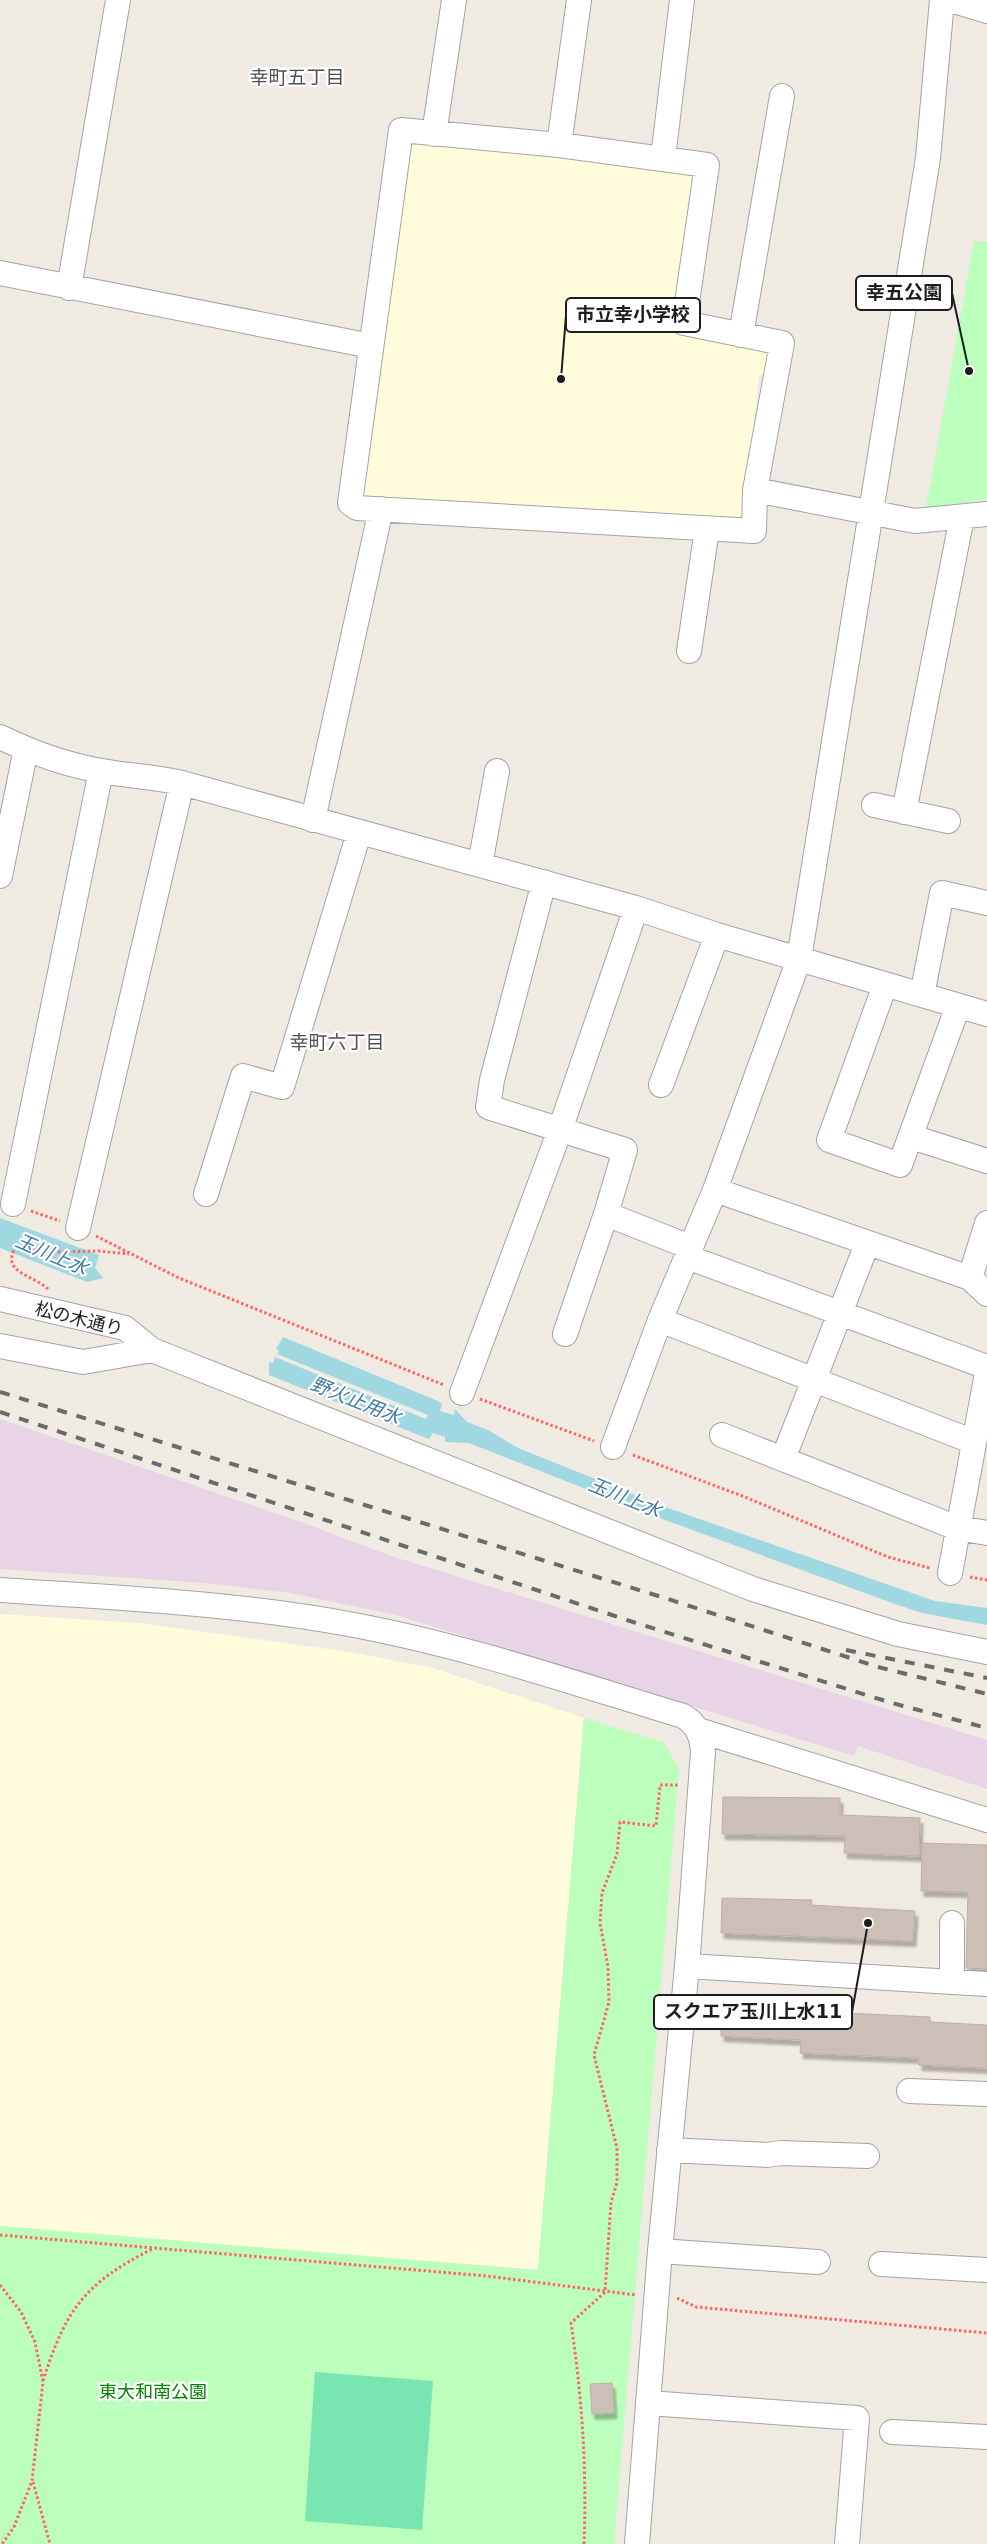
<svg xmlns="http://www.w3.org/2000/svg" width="987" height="2544" viewBox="0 0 987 2544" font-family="'DejaVu Sans','Noto Sans JP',sans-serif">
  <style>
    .industrial { fill: #e9d3e7 }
    .education { fill: #fffcdc }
    .park { fill: #bcfebb }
    .pitch { fill: #79e6b1 }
    .water { fill: #9fd8e1 }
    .building { fill: #ccbfb8; stroke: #c2aea3; filter: url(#shadow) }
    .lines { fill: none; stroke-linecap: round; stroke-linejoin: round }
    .minor-casing { stroke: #a4a4a4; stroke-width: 26 }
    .path { stroke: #ff6564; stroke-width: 3; stroke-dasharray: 2.5 2.5; stroke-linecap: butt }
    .minor { stroke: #fff; stroke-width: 24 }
    .rail { stroke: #6b6b6b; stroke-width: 4; stroke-dasharray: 10 10; stroke-linecap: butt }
    .labels { text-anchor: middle; stroke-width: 4.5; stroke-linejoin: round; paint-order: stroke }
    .street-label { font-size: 18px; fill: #1d1d1d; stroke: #fff }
    .park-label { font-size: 18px; fill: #048402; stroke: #fff }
    .neighbourhood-label { font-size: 19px; fill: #505050; stroke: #fff }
    .water-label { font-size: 19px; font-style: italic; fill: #3d7aa5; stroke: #fff }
    .leader { fill: none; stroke: #1d1d1d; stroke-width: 2 }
    .callout-dot { fill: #1d1d1d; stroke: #fff; stroke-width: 2 }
    .callout { fill: #fff; stroke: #1d1d1d; stroke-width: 2 }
    .callout-label { font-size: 19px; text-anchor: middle; font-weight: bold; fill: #1d1d1d }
  </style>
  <defs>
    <filter id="shadow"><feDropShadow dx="3" dy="5.5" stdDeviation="1" flood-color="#0004"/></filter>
  </defs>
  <rect width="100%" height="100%" fill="#efeae2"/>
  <path class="industrial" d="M0,1419L301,1522L391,1556L987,1740V1789L858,1746L854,1756L392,1614L290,1593L206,1583L0,1569Z"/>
  <path class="education" d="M414,137L689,170L696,177L672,328L765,346L769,352L766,372L759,376L748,475L742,497L744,514L732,524L358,500L405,142Z
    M0,1614L139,1623L350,1652L433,1668L584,1718L538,2270L0,2226Z"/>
  <path class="park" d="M974,241L987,242V499L926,508Z
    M584,1718L664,1743L679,1768L614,2544H0V2226L538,2270Z"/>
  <path class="pitch" d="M315,2372L433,2381L422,2530L305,2521Z"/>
  <path class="water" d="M0,1218L99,1255L95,1268L103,1278L87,1282L0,1248Z
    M283,1337L438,1401L442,1404L440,1411L454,1415L455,1409L467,1422L488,1430L518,1448L665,1507L935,1601L987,1608V1625L922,1613L895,1604L657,1517L469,1443L445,1442V1437L433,1433L429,1439L421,1436L269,1375V1362L273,1363L275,1357L426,1419L428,1415L277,1354L279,1351L276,1349Z"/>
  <path class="building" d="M723,1797L840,1798V1815L920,1818L919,1856L844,1853L845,1836L722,1834Z
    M922,1843L987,1845V1969L966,1968L968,1892L921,1891Z
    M722,1898L812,1900L811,1905L915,1911L913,1941L721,1933Z
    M722,1999L802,2002V2011L930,2017V2022L987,2025V2068L919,2065V2058L800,2053L801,2040L721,2036Z
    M612,2383L614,2413L592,2414L590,2384Z"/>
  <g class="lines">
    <defs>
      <path id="minor" d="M951,0L987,11
        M401,130L559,145L707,165L684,323L782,343L755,490L754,531L357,508L350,503Z
        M434,134L454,0
        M559,145L579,0
        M663,158L682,0
        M0,273L371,346
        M69,288L118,0
        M741,335L782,96
        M755,490L915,521L987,514
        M689,651L707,529
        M0,737C33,753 66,765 102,771C129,776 156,777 182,783L636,908L717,935L987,1014
        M874,805L948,821
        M904,812L962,517
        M313,820L381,509
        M480,865L497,771
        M0,876L26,749
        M544,882L492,1080L488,1107L625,1150L606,1214L690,1247
        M885,985L829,1140L900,1165L958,1006
        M922,995L942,893L987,903
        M661,1085L717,935
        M912,1137L987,1161
        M715,1190L970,1278L987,1294
        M206,1194L243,1076L282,1087L359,833
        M13,1204L101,771
        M78,1228L182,783
        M687,1257L987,1367
        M970,1278L987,1223
        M0,1299L125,1328L152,1350
        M660,1320L974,1442
        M565,1334L606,1214
        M0,1346L83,1362L152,1350L753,1589L898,1634L987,1652
        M462,1393L560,1130L636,908
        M722,1435L957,1528L987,1533
        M613,1447L660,1320L715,1190L799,959L928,158L942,0
        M783,1459L867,1244
        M950,1573L987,1373
        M0,1590C118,1598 238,1603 354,1625C466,1646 574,1683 683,1716C697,1724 702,1736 703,1752L687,1966L660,2251L637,2544
        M698,1730L987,1820
        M687,1966L987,1984
        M952,1982V1923
        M909,2091L987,2094
        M669,2150L767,2155L781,2153L867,2156
        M660,2251L818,2262
        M881,2264L987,2270
        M648,2403L857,2418L847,2544
        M892,2432L987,2437"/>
    </defs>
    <use href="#minor" class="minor-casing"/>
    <path class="path" d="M31,1211L60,1221
      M96,1236L179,1278L444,1385
      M48,1289C32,1274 0,1273 16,1246L53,1252L99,1251L129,1254
      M480,1399L594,1441
      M633,1455L745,1497L888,1557L930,1568
      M970,1577L987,1580
      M0,2235L487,2276L636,2295
      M0,2285L21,2312L35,2342L43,2382L32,2481L14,2527L2,2544
      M677,2298L696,2307L987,2333
      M43,2381C66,2309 84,2284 152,2249
      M33,2482L50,2544
      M584,2544C587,2470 582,2396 571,2323L605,2292L611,2202L617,2183V2148L594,2055L609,2002L608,1967L600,1923L602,1893L617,1854L620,1822L656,1826L660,1785H680"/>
    <use href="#minor" class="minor"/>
    <path class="rail" d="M0,1392L668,1599L878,1667L987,1694
      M0,1412L633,1622L892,1703L987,1728
      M846,1650L987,1678"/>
  </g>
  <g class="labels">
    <g class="street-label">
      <text transform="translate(79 1319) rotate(14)" y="6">松の木通り</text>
    </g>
    <g class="park-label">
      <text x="153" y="2398">東大和南公園</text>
    </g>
    <g class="neighbourhood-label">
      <text x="297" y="84">幸町五丁目</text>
      <text x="337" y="1049">幸町六丁目</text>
    </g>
    <g class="water-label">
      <text transform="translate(52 1254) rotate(23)" y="7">玉川上水</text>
      <text transform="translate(356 1400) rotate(22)" y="7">野火止用水</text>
      <text transform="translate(625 1497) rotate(22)" y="7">玉川上水</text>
    </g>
  </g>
  <path class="leader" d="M969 371L952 293M561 379L566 315M868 1923L852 2012"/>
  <g class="callout-dot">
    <circle cx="969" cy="371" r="5"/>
    <circle cx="561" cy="379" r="5"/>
    <circle cx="868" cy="1923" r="5"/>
  </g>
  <g class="callout">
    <rect x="856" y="276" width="96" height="34" rx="5"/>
    <rect x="566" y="298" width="134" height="34" rx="5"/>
    <rect x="654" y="1995" width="198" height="34" rx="5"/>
  </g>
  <g class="callout-label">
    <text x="904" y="299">幸五公園</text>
    <text x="633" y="321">市立幸小学校</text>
    <text x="753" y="2018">スクエア玉川上水11</text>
  </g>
</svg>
